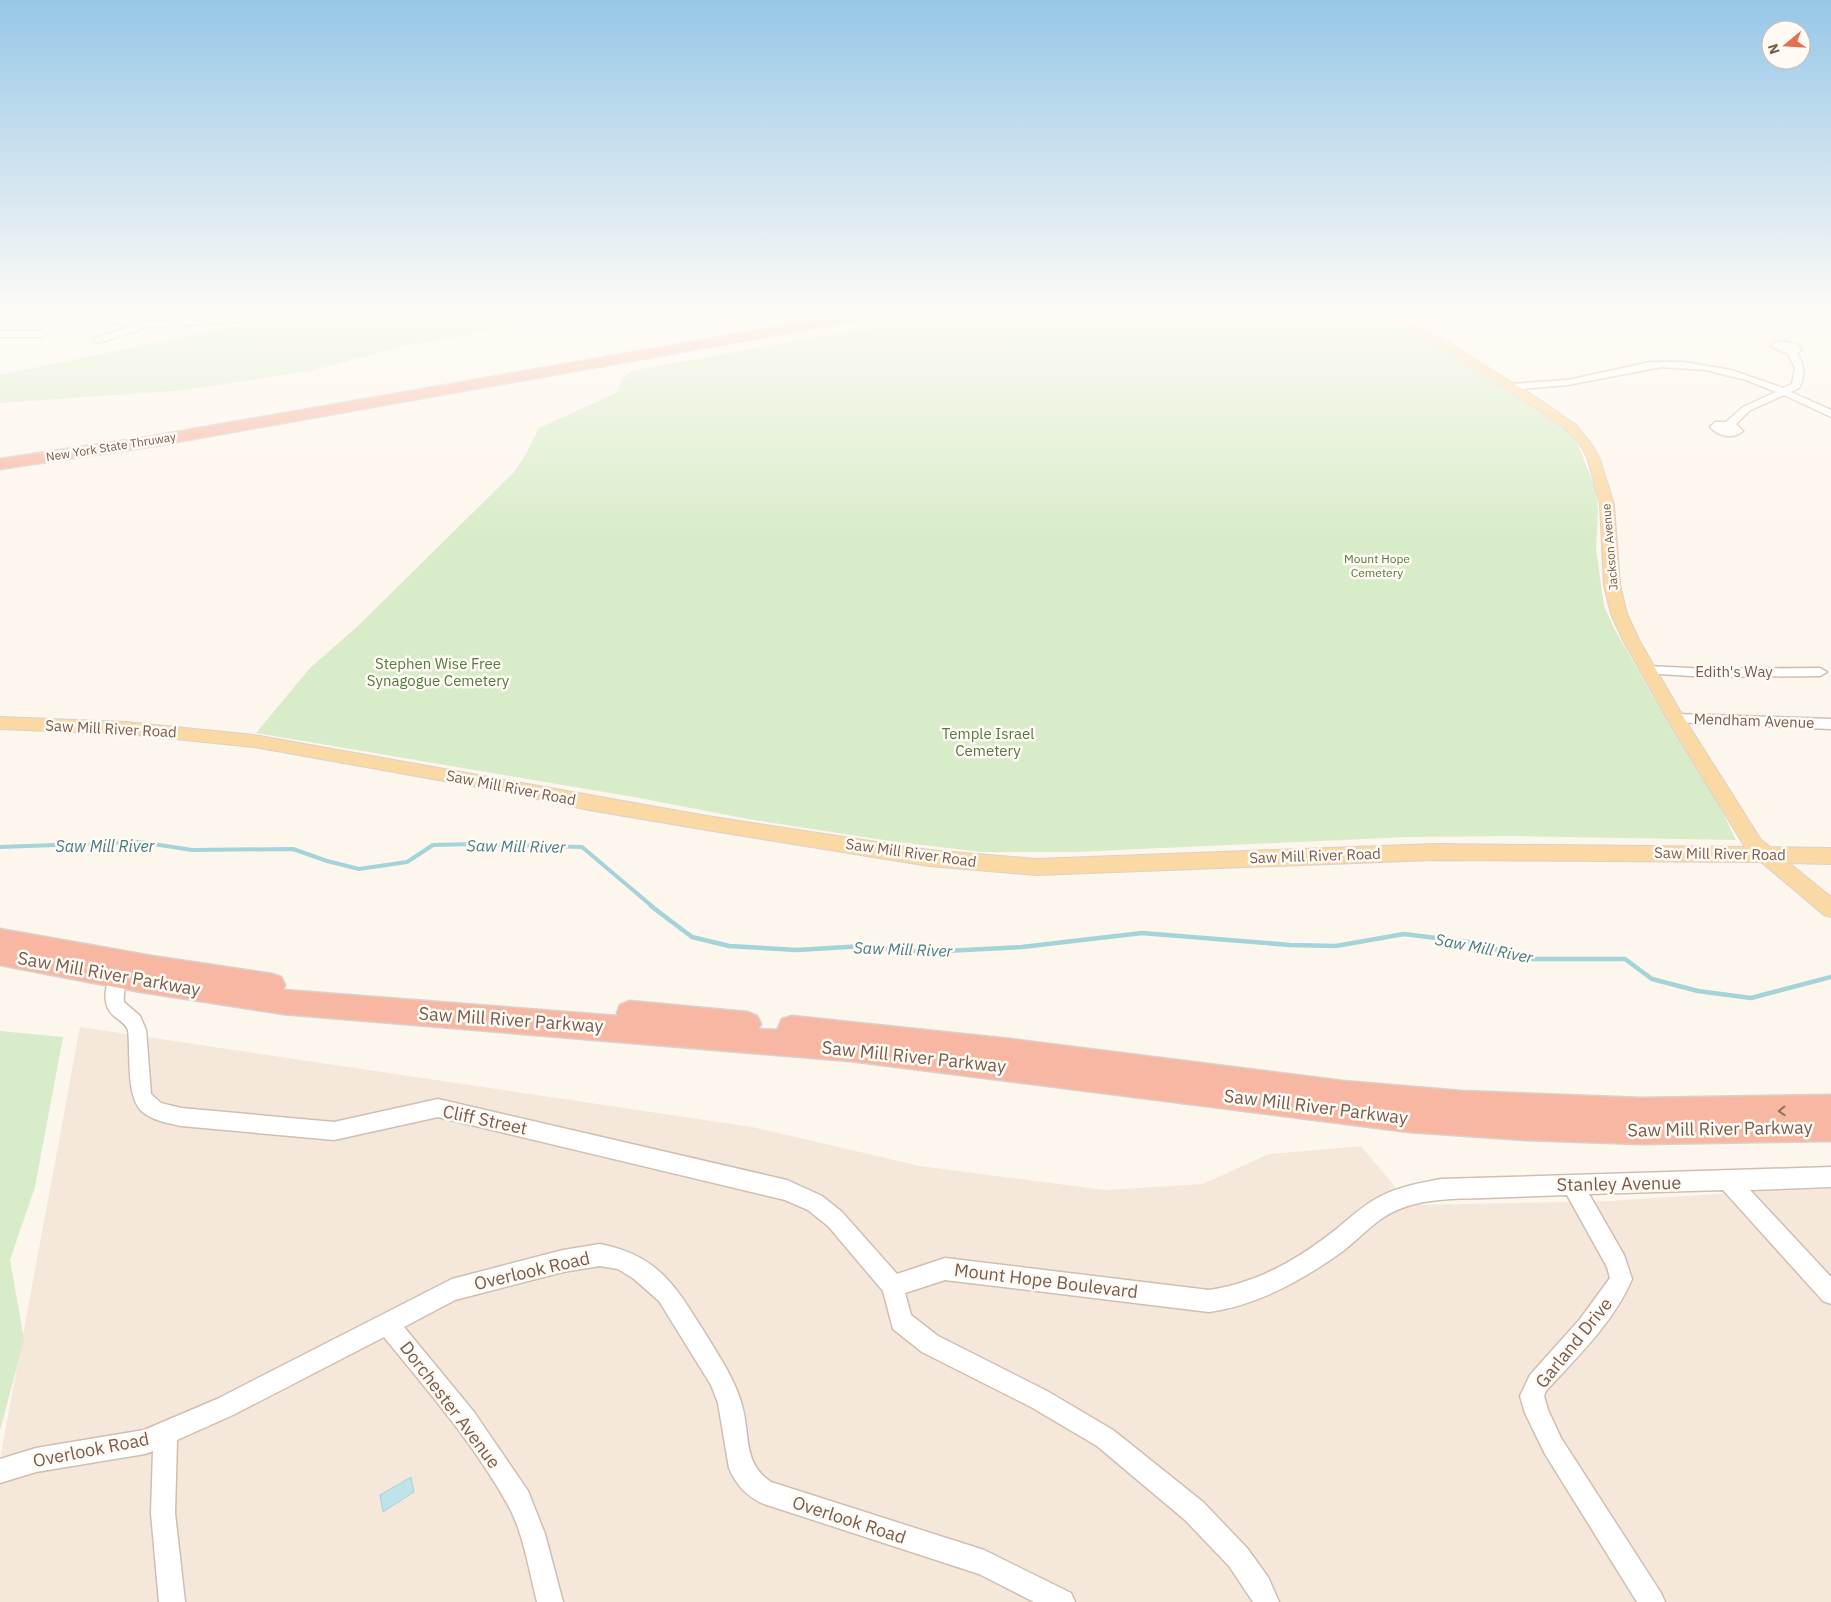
<svg xmlns="http://www.w3.org/2000/svg" width="1831" height="1602" viewBox="0 0 1831 1602" font-family="'IBM Plex Sans',sans-serif">
  <style>
    .residential { fill: #f5e8da }
    .green { fill: #d8ecc9 }
    .water { fill: #bfe3e8; stroke: #a5d3da }
    .lines { fill: none; stroke-linecap: round; stroke-linejoin: round }
    .stream-far1 { stroke: #a5d3da; stroke-width: 4 }
    .stream { stroke: #a5d3da; stroke-width: 4.5 }
    .minor-casing { stroke: #d1beb0; stroke-width: 3 }
    .major-casing { stroke: #dad1cd; stroke-width: 2 }
    .highway-casing { stroke: #dad1cd; stroke-width: 3 }
    .minor { fill: #fff; fill-rule: evenodd }
    .major { fill: #fbd9a5; fill-rule: evenodd }
    .highway { fill: #f7b7a3; fill-rule: evenodd }
    .oneway { stroke: #936e5e }
    .labels { text-anchor: middle; stroke-width: 5; stroke-linejoin: round; paint-order: stroke }
    .far-street-label { font-size: 12px; fill: #7a5c4d; stroke: #fffaf3 }
    .far-park-label { font-size: 12px; fill: #537a41; stroke: #fffaf3 }
    .park-label { font-size: 15px; fill: #537a41; stroke: #fffaf3 }
    .street-label { font-size: 15px; fill: #7a5c4d; stroke: #fffaf3 }
    .water-label { font-size: 16px; font-style: italic; fill: #437c86; stroke: #fffaf3 }
    .near-street-label { font-size: 18px; fill: #7a5c4d; stroke: #fffaf3 }
  </style>
  <rect width="100%" height="100%" fill="#fdf6ec"/>
  <path class="residential" d="M80,1027L752,1127L920,1166L1105,1190L1203,1184L1269,1154L1361,1146L1410,1205L1611,1201L1761,1191L1831,1189V1602H0V1459Z"/>
  <path class="green" d="M295,314H555L532,323L408,345L310,371L185,390L0,403V375Z
    M967,314H1376L1420,334L1530,403L1567,430L1577,443L1596,490L1598,509L1596,549L1604,606L1614,628L1668,723L1721,809L1736,840L1513,836L1407,837L1075,852H981L890,841L748,819L634,797L256,733L310,668L359,625L514,472L525,456L539,428L616,393L623,379L631,371L843,332Z
    M0,1031L63,1037L35,1187L10,1260L24,1339L0,1431Z"/>
  <path class="water" d="M411,1477L414,1492L383,1512L380,1495Z"/>
  <g class="lines">
    <path class="stream-far1" d="M0,847L140,842L192,850L293,849L327,861L359,869L407,862L433,845L472,844L582,847L653,907"/>
    <path class="stream" d="M651,906L692,937L729,946L797,950L864,946L926,952L1022,947L1142,933L1290,945L1336,946L1404,934L1468,942L1533,959H1625L1652,979L1698,991L1751,998L1831,977"/>
    <defs>
      <path id="minor" d="M79,314H95L125,320L153,322L274,314L241,322L143,327L142,329L98,343L94,340L95,338L133,326L83,316Z
        M0,331H42L46,334L42,337H0Z
        M1781,341L1797,344L1801,350L1797,353C1804,364 1806,375 1799,388L1791,392L1831,410V417L1784,395L1749,411L1736,424L1743,431C1733,440 1718,436 1710,427L1715,422H1726L1743,407L1776,392L1746,380L1706,370L1661,367L1568,385L1511,390L1506,387L1511,384L1568,380L1650,362H1684L1731,370L1783,388L1792,384L1795,368L1788,354L1772,347L1773,343Z
        M1648,666L1708,669L1820,668L1827,672L1820,676L1708,677L1643,673L1641,670Z
        M1676,714L1831,719V729L1671,722L1669,719L1671,716Z
        M118,970L124,972C129,981 122,992 124,1002L140,1016L146,1030L151,1094L161,1103L181,1108L334,1122L438,1099L787,1180L822,1196L842,1212L897,1274L945,1258L1209,1290C1253,1284 1294,1262 1330,1234C1346,1222 1360,1207 1379,1197C1398,1187 1420,1183 1441,1179L1831,1167V1187L1750,1190L1831,1277V1304L1823,1301L1723,1190L1589,1194L1624,1255L1632,1279C1614,1322 1577,1357 1546,1391L1544,1396L1548,1410L1561,1438L1661,1593L1665,1602H1637L1545,1454L1525,1413L1520,1396L1530,1375L1580,1319L1610,1278L1607,1267L1567,1195C1540,1196 1512,1197 1484,1198C1455,1199 1425,1198 1397,1210C1376,1219 1361,1237 1343,1251C1303,1280 1258,1305 1209,1312L945,1280L905,1293L911,1315L938,1336L1047,1391L1113,1430L1203,1502L1247,1548L1268,1577L1279,1602H1253L1229,1566L1185,1520L1097,1446L1031,1407L922,1352L893,1329L883,1291L828,1226L808,1210L785,1200L438,1117L334,1140L181,1126C169,1123 154,1121 144,1113C125,1100 131,1052 128,1030C125,1023 120,1021 114,1016C101,1005 105,986 112,972Z
        M600,1244C661,1256 677,1289 708,1338C721,1359 734,1379 741,1402C751,1432 741,1462 771,1482L984,1550L1071,1593L1075,1602H1034L979,1574L764,1504C747,1497 736,1485 729,1468L718,1403L711,1385L659,1301L634,1279L618,1269L600,1266L563,1272L455,1300L404,1327L474,1412L528,1491L545,1534L563,1602H537C529,1571 524,1535 509,1507C476,1446 427,1390 384,1337L233,1415L177,1440L175,1513L185,1602H159L151,1513L153,1451L145,1454L36,1472L0,1483V1459L36,1448L144,1430L217,1399L452,1279L563,1250Z"/>
      <path id="major" d="M1377,314H1390L1449,343L1545,403L1576,425L1590,442L1599,457L1614,504L1620,585L1627,614L1639,640L1684,718L1761,840L1770,847L1831,848V864L1789,863L1831,897V917L1824,915L1761,862L1434,860L1037,875L929,866L707,830L589,810L500,791L254,747L126,734L0,729V717L126,722L254,735L707,816L929,850L1037,859L1434,844L1745,847L1667,719L1623,640L1611,614L1604,585L1600,504L1587,457L1581,446L1568,431L1537,409L1441,347Z"/>
      <path id="highway" d="M851,314H878L872,318L154,446L0,469V459L154,436Z
        M0,929L152,956L272,974L281,977L285,985L283,990L618,1016L617,1013L620,1005L630,1001L747,1012L757,1016L761,1024L758,1029L779,1030L778,1028L782,1019L792,1016L1010,1039L1343,1081L1462,1091L1642,1098L1831,1095V1141L1641,1144L1526,1140L1409,1132L850,1061L283,1014L141,992L0,965Z"/>
    </defs>
    <use href="#minor" class="minor-casing"/>
    <use href="#major" class="major-casing"/>
    <use href="#highway" class="highway-casing"/>
    <use href="#minor" class="minor"/>
    <use href="#major" class="major"/>
    <use href="#highway" class="highway"/>
  </g>
  <defs><path id="oneway-chevron" d="M-2-3.5L2.5 0L-2 3.5" fill="none" stroke-width="1.6" stroke-linecap="round" stroke-linejoin="round" transform="scale(1.25)"/></defs>
  <use class="oneway" href="#oneway-chevron" transform="translate(1782 1111) rotate(178)"/>
  <linearGradient id="sky" x2="0" y2="1"><stop stop-color="#97c7e8"/><stop offset="0.58" stop-color="#fefbf6"/><stop offset="1" stop-color="#fefbf6" stop-opacity="0"/></linearGradient>
  <rect width="1831" height="538" fill="url(#sky)"/>
  <g class="labels">
    <g class="far-street-label">
      <text transform="translate(111 447) rotate(-9)" y="4">New York State Thruway</text>
      <text transform="translate(1610 547) rotate(-95)" y="4">Jackson Avenue</text>
    </g>
    <g class="far-park-label">
      <text x="1377" y="563">Mount Hope<tspan x="1377" dy="14">Cemetery</tspan></text>
    </g>
    <g class="park-label">
      <text x="438" y="669">Stephen Wise Free<tspan x="438" dy="17">Synagogue Cemetery</tspan></text>
      <text x="988" y="739">Temple Israel<tspan x="988" dy="17">Cemetery</tspan></text>
    </g>
    <g class="street-label">
      <text x="1734" y="677">Edith's Way</text>
      <text transform="translate(1754 721) rotate(2)" y="5">Mendham Avenue</text>
      <text transform="translate(111 729) rotate(3)" y="5">Saw Mill River Road</text>
      <text transform="translate(511 788) rotate(11)" y="5">Saw Mill River Road</text>
      <text transform="translate(911 853) rotate(8)" y="5">Saw Mill River Road</text>
      <text transform="translate(1720 854) rotate(1)" y="5">Saw Mill River Road</text>
      <text transform="translate(1315 856) rotate(-2)" y="5">Saw Mill River Road</text>
    </g>
    <g class="water-label">
      <text x="105" y="852">Saw Mill River</text>
      <text transform="translate(516 846) rotate(1)" y="6">Saw Mill River</text>
      <text transform="translate(1484 948) rotate(11)" y="6">Saw Mill River</text>
      <text transform="translate(903 949) rotate(2)" y="6">Saw Mill River</text>
    </g>
    <g class="near-street-label">
      <text transform="translate(109 974) rotate(10)" y="6">Saw Mill River Parkway</text>
      <text transform="translate(511 1020) rotate(4)" y="6">Saw Mill River Parkway</text>
      <text transform="translate(914 1057) rotate(6)" y="6">Saw Mill River Parkway</text>
      <text transform="translate(1316 1107) rotate(7)" y="6">Saw Mill River Parkway</text>
      <text transform="translate(485 1120) rotate(12)" y="6">Cliff Street</text>
      <text transform="translate(1720 1129) rotate(-1)" y="6">Saw Mill River Parkway</text>
      <text transform="translate(1619 1184) rotate(-1)" y="6">Stanley Avenue</text>
      <text transform="translate(532 1271) rotate(-13)" y="6">Overlook Road</text>
      <text transform="translate(1046 1281) rotate(7)" y="6">Mount Hope Boulevard</text>
      <text transform="translate(1574 1343) rotate(-51)" y="6">Garland Drive</text>
      <text transform="translate(450 1405) rotate(53)" y="6">Dorchester Avenue</text>
      <text transform="translate(91 1450) rotate(-11)" y="6">Overlook Road</text>
      <text transform="translate(849 1520) rotate(18)" y="6">Overlook Road</text>
    </g>
  </g>
  <g transform="translate(1786 45) rotate(252)"><circle r="24" fill="#fffaf3" stroke="#cabbb1"/>
  <path d="M0-4L9 19L0 12L-9 19Z" fill="#e76f51"/>
  <text y="-8" font-size="14" font-weight="bold" text-anchor="middle" fill="#7a5c4d">N</text>
  </g>
</svg>
